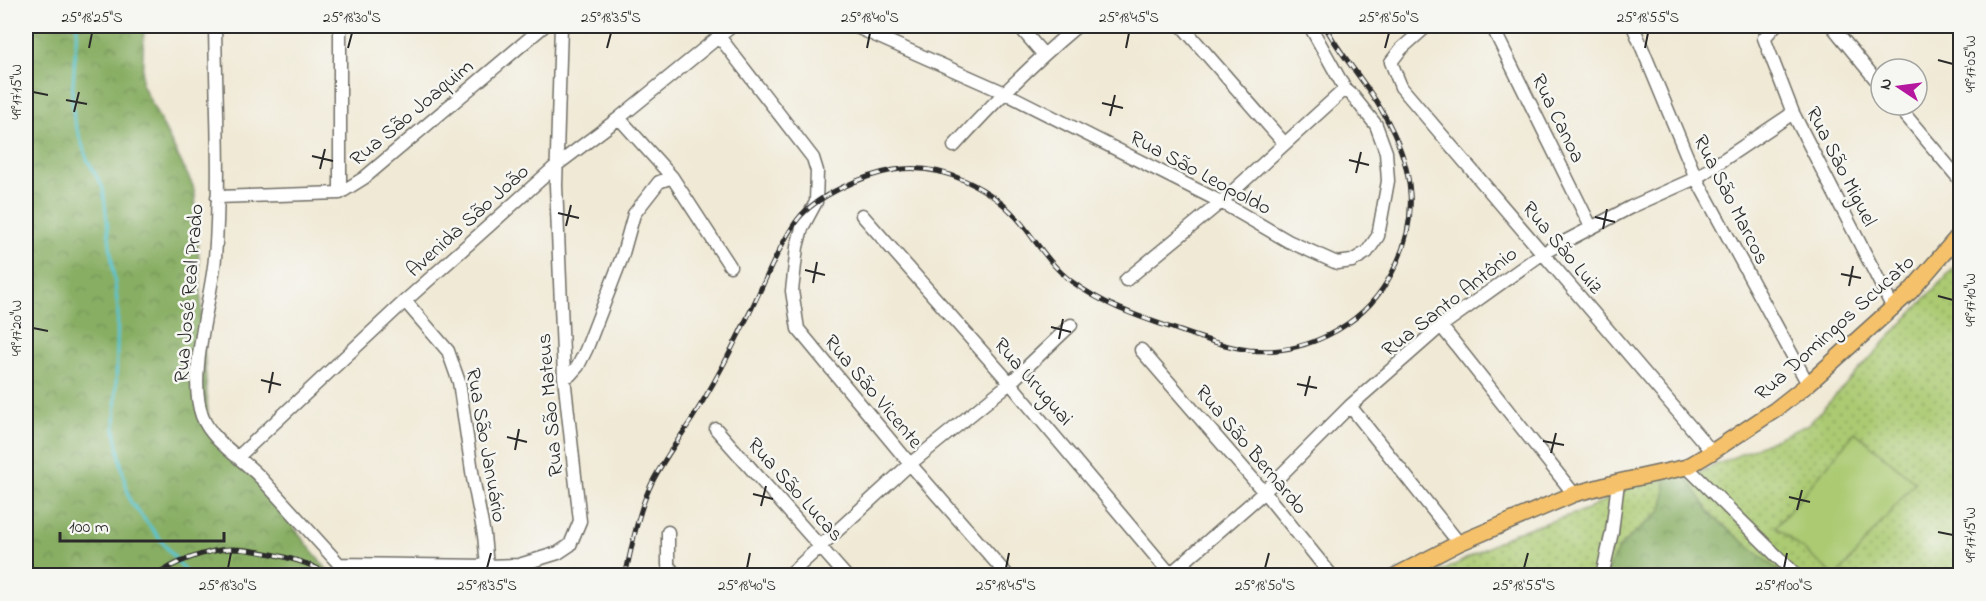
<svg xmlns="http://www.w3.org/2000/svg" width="1986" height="601" viewBox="0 0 1986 601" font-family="'Indie Flower',sans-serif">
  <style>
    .grass { fill: url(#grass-dots); stroke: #6b7a4e; stroke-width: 1.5 }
    .forest { fill: url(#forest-crowns); stroke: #5a6c48; stroke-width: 1.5 }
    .pitch { fill: #abca72; stroke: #6b7a4e; stroke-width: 1.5 }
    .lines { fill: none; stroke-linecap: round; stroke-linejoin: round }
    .stream { stroke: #59c5d1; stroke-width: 3 }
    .minor-casing { stroke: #706e66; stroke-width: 15 }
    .major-casing { stroke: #706e66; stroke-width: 18 }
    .minor { stroke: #fff; stroke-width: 12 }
    .major { stroke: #f5c16b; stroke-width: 15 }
    .rail-casing { stroke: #2b2b2b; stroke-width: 5 }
    .rail { stroke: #f6f6f2; stroke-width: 3; stroke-dasharray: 9; stroke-linecap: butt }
    .ticks { fill: none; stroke: #2b2b2b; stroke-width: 2 }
    .labels { text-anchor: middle; stroke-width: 5; stroke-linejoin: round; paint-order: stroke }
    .street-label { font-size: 21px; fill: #2b2b2b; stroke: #f6f6f2 }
    .neatline { fill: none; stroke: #2b2b2b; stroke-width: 2 }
    .ticks-label { font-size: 15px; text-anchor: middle; fill: #2b2b2b }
  </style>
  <defs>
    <pattern id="grass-dots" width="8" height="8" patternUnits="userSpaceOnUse" patternTransform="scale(1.5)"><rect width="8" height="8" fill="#abca72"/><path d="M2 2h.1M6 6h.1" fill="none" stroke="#8ba45e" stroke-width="1.8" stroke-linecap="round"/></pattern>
    <pattern id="forest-crowns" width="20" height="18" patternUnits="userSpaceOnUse" patternTransform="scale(1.5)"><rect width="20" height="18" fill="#88ae64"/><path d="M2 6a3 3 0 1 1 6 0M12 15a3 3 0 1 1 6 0" fill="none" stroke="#6f8e53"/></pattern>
  </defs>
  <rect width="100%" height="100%" fill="#f6f6f2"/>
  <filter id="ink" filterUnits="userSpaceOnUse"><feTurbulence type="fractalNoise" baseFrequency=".0167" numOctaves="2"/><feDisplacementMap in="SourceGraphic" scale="12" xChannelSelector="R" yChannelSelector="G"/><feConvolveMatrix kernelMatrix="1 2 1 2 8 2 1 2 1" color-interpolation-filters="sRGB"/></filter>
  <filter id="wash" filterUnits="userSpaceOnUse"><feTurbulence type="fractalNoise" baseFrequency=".008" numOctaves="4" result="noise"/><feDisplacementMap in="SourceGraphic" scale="24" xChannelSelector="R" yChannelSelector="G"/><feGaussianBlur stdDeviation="1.35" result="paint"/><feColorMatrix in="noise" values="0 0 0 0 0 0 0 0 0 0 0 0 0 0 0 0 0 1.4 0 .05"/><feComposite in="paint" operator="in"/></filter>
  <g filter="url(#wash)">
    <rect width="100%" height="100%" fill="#f0e9d5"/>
    <path class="grass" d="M1960,261V575L1434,576L1516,532L1587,510L1662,468L1666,487L1809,424Z"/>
    <path class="forest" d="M26,26H144L142,84L193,186L195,195L208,417L331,575H26Z
      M1671,467L1688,479L1712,516L1784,575L1603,576L1622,544L1661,511C1667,497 1665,483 1662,468Z"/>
    <path class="pitch" d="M1855,432L1915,482L1838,575H1834L1776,527Z"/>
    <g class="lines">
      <path class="stream" d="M77,26L72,97L74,120L87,159L103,188L118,309L115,429L121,464L130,501L189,576"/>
    </g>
  </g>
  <g filter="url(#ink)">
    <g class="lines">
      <defs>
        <path id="minor" d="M215,26C216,103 221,181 215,258C211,302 187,375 202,416C212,442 242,458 261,478C291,511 320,543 350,576
          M340,26V193
          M854,26L1003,92L1221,202L1288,241L1337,263L1352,261L1367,252L1378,236L1388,181L1386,152L1376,125L1352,95L1345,89
          M1019,26L1043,54
          M1182,26L1284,143
          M1427,26L1401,49L1391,62L1401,87L1712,452
          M1492,26L1591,227
          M1633,26L1696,178L1808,384
          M1775,26L1764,38L1793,113L1893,308
          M1832,26L1881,86
          M718,35L813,158L817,171L816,202L802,228L797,247L792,291L798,329L910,464L1008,576
          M1897,105L1960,180
          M619,118L672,177L730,266
          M954,146C993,103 1033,63 1077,26
          M217,197L340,193L364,178L544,26
          M862,215L1010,383L1172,576
          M1126,280L1221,202L1345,89L1310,26
          M405,301L448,351L459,382L473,478L484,535L488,576
          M1441,326L1574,494
          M1141,350L1264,492L1332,576
          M564,377L570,375L578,366L586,350L622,257L634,214L659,182L672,177
          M1350,406L1459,543
          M716,429L846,576
          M239,456L405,301L558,164L619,118L732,26
          M1687,467L1797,576
          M668,532V565L676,576
          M340,564L487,566L519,565L558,553L570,545L580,521L564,377L556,185L561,26
          M788,576L910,464L1010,383L1071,325
          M1168,576L1264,492L1350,406L1441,326L1543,253L1631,207L1696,178L1793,113
          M1602,576L1612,532L1618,482"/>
        <path id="major" d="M1395,576L1459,543L1574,494L1618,482L1687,467L1712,452L1775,410L1808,384L1910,292L1960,234"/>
      </defs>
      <use href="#minor" class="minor-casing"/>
      <use href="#major" class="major-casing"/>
      <use href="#minor" class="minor"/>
      <use href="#major" class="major"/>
      <defs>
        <path id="rail" d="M156,576C173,562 208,550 230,549C255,549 311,560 329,576
          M625,576C632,547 637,516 649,489C660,464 677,442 692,419C705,398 718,376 729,354C744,325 758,296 771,267C779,251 787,233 798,219C817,195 865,175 894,170C941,162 993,188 1022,224C1037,243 1051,266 1071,281C1102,304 1134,315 1169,327C1195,336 1222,346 1249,350C1303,356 1361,327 1388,280C1422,222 1415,167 1382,111C1365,81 1341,56 1325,26"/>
      </defs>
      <use href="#rail" class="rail-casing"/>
      <use href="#rail" class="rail"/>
    </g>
  </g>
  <path class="ticks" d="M89,48L92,33M348,48L352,33M607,48L611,33M867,48L870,33M1126,48L1129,33M1385,48L1389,33M1645,48L1648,33M1938,60L1953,64M33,92L48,95M66,100L87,104M1102,103L1123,108M74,112L79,92M1110,116L1115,95M312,156L333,161M1349,160L1369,165M320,169L325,149M1356,173L1361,152M558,213L579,218M1595,217L1615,222M566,226L571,205M1603,229L1607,209M805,270L825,275M1841,274L1861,278M813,283L817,262M1849,286L1853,266M1938,296L1953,300M1051,327L1071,332M33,328L48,331M1059,339L1063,319M261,380L281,385M1297,384L1317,388M269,393L273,372M1305,396L1310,376M507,437L527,442M1543,441L1564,445M515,450L519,429M1551,453L1556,433M753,494L773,499M1789,497L1810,502M761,506L766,486M1797,510L1802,490M1938,532L1953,535M228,568L231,553M487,568L491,553M747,568L750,553M1006,568L1009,553M1265,568L1269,553M1524,568L1528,553M1784,568L1787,553"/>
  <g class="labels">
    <g class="street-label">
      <text transform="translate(411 112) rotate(-40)" y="7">Rua São Joaquim</text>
      <text transform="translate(1559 118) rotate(64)" y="7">Rua Canoa</text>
      <text transform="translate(1842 166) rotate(63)" y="7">Rua São Miguel</text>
      <text transform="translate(1201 172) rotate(28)" y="7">Rua São Leopoldo</text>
      <text transform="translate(1732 199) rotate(63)" y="7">Rua São Marcos</text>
      <text transform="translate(467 220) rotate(-42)" y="7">Avenida São João</text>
      <text transform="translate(1563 247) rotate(50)" y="7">Rua São Luiz</text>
      <text transform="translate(188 293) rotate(-85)" y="7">Rua José Real Prado</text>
      <text transform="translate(1449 301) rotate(-38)" y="7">Rua Santo Antônio</text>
      <text transform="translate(1834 327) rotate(-42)" y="7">Rua Domingos Scucato</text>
      <text transform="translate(1034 381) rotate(49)" y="7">Rua Uruguai</text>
      <text transform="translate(874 391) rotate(50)" y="7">Rua São Vicente</text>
      <text transform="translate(549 405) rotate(-95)" y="7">Rua São Mateus</text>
      <text transform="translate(487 445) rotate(80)" y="7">Rua São Januário</text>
      <text transform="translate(1252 449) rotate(50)" y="7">Rua São Bernardo</text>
      <text transform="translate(796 489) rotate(48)" y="7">Rua São Lucas</text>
    </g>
  </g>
  <rect width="1986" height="601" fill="none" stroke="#f6f6f2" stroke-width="66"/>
  <g transform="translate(1899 87) rotate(283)"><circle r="28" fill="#f6f6f2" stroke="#a5a5a2" stroke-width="1.5"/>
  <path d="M0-4.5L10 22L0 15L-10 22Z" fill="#b5179e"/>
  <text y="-9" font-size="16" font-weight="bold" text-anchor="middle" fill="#2b2b2b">N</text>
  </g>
  <path d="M60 532v9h164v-9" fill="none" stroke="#2b2b2b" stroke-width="3"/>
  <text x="69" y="532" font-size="18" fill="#2b2b2b" stroke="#f6f6f2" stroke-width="4.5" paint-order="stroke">100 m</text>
  <rect x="33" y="33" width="1920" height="535" class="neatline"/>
  <g class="ticks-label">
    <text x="92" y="22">25°18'25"S</text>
    <text x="352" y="22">25°18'30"S</text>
    <text x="611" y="22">25°18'35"S</text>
    <text x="870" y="22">25°18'40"S</text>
    <text x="1129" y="22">25°18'45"S</text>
    <text x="1389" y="22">25°18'50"S</text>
    <text x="1648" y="22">25°18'55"S</text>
    <text transform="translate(1970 64) rotate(-90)" y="5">49°17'05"W</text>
    <text transform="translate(16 92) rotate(-90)" y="5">49°17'15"W</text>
    <text transform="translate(1970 300) rotate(-90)" y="5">49°17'10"W</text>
    <text transform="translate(16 328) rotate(-90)" y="5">49°17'20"W</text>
    <text transform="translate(1970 535) rotate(-90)" y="5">49°17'15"W</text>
    <text x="228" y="590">25°18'30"S</text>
    <text x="487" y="590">25°18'35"S</text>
    <text x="747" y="590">25°18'40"S</text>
    <text x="1006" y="590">25°18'45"S</text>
    <text x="1265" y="590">25°18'50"S</text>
    <text x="1524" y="590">25°18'55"S</text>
    <text x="1784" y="590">25°19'00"S</text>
  </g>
</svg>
